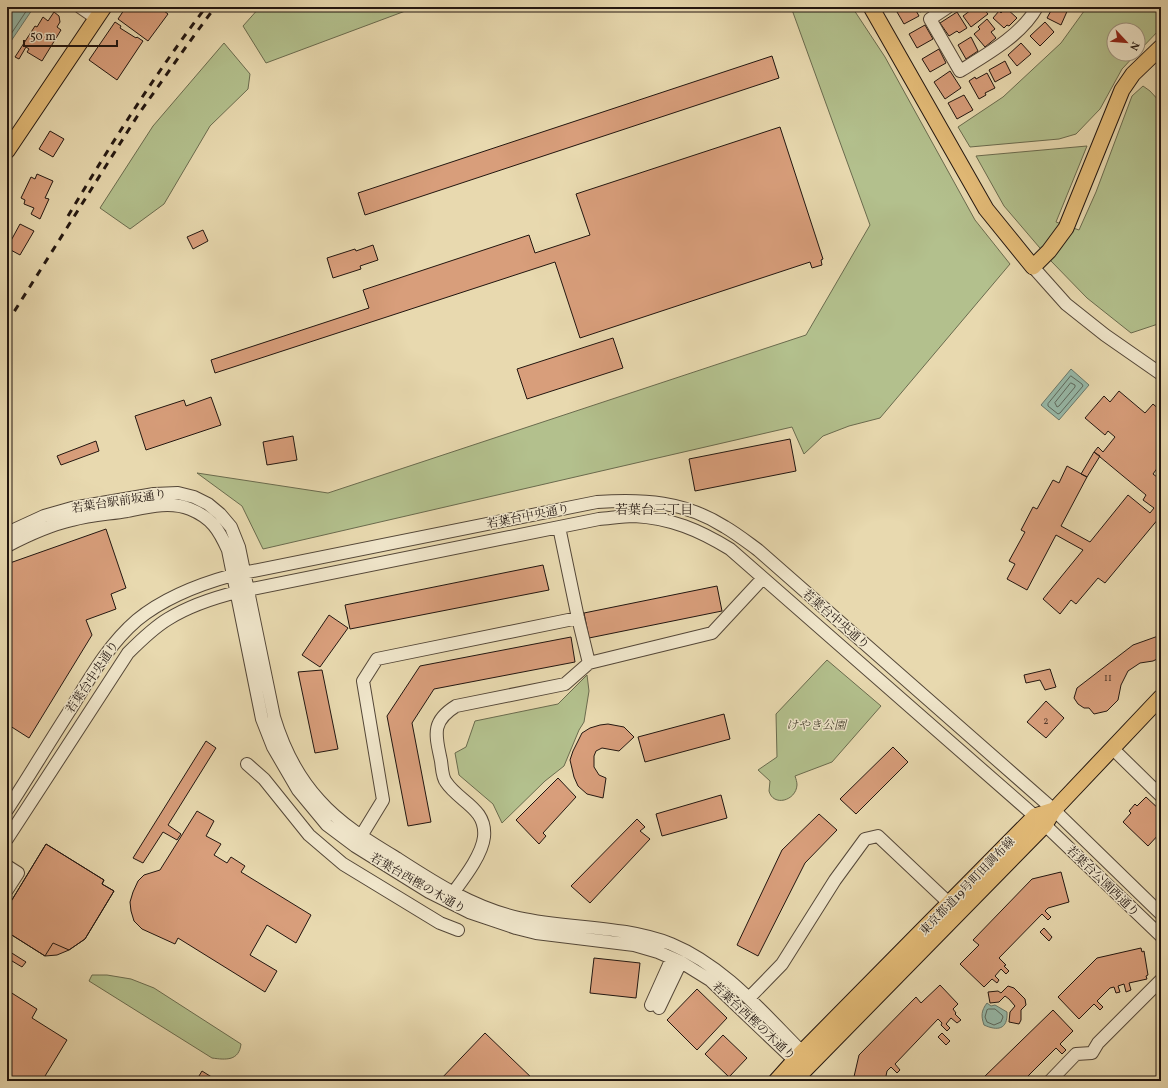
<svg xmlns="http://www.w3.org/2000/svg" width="1168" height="1088" viewBox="0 0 1168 1088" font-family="Vollkorn,'Noto Serif JP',serif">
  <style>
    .green { fill: #b3c08d; stroke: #6a6b4e }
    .water { fill: #97baaa; stroke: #68786c }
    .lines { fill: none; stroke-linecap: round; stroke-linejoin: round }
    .shore { stroke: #5c685d; stroke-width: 1 }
    .building { fill: #d89e7b; stroke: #221610 }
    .minor-casing { stroke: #544738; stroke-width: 14 }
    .major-casing { stroke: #221610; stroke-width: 17 }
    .minor { stroke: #f0e6cb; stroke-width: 12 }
    .major { stroke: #e4bc78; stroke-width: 15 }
    .rail { stroke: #221610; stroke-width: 3; stroke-dasharray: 7 7; stroke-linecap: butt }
    .labels { text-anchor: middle; stroke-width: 3; stroke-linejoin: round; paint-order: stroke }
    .number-label { font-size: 10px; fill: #50382b }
    .street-label { font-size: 12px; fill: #221610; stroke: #f0e6cb }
    .park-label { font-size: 12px; font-style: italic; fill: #4e4936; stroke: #f0e6cb }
    .neighbourhood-label { font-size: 13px; fill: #221610; stroke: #f0e6cb }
  </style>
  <rect width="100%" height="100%" fill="#e8d9af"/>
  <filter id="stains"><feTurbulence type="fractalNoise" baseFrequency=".005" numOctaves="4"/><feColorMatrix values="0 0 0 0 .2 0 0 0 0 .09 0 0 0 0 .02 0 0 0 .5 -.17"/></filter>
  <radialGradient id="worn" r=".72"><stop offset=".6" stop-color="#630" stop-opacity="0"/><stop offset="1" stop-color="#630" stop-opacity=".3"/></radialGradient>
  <path class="green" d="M260,7H416L266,63L243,26Z
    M791,7H852L885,57L975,220L1010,264L880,418L849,426L823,436L804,454L792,427L263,549L242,506L197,473L328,493L806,335L870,225Z
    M1087,7H1161V28L1138,52V30H1114V54H1136L1122,69L1100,109L1076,134L1059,139L970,147L958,127L1003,97L1061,43Z
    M224,43L250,74L248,89L210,126L164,204L130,229L100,208L153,126Z
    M1143,86L1150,91L1161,103V323L1131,333L1087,298L1051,261L1004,206L976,156L1087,146L1056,222L1079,230L1096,192L1132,96Z
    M827,660L881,706L832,762L795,776C796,779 797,782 797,785C796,801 773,807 769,791C769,788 770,784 770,781L758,770L777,757L776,714Z
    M587,675L589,691L584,722L579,730L564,766L545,781L502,823L493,804L459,775L455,753L466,747L475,721L558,704Z
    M92,975H107L131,979L154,988L241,1044C239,1061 226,1060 212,1058L89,981Z"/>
  <path class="water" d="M7,7H34L7,47Z
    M1071,369L1089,385L1059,420L1041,405Z
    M987,1003L991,1006L995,1005L1007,1012C1008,1030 997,1031 984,1025C981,1016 981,1011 987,1003Z"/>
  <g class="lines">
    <path class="shore" d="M7,40L29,7
      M1071,376L1082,384L1083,386L1060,413L1058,414L1048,406V404Z
      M1071,383L1075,385V387L1059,406L1057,407L1055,403Z
      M989,1009H995L1002,1015L1003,1017L1001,1022L994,1025L987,1022L985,1017L987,1010Z"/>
  </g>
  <path class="building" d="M126,7H159L168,14L148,41L118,19Z
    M905,7H914L919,16L904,24L897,12Z
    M918,7H933L930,9L929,7L920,12Z
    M975,7H982L988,14L971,27L963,16Z
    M1053,7H1069L1061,25L1047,18Z
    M1006,8L1017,18L1009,26L1007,25L1004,28L993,18L999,11L1001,13Z
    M54,12L59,16L60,22L57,27L61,30L42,61L27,52L29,49L26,47L19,59L15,57L35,26L37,27L43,17L48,21Z
    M957,12L967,28L959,33L957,31L949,36L940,23Z
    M987,19L995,29L991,32L996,38L985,47L974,34L980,29L978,27Z
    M115,22L121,26L120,28L136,38L137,37L143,41L117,80L89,60Z
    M1045,22L1054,32L1040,46L1030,36Z
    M925,25L933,39L917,48L909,34Z
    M971,37L978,51L966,59L958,45Z
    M1021,43L1031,54L1017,66L1008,55Z
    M939,49L946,63L930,72L922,59Z
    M772,56L779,78L365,215L358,193Z
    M1005,61L1011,73L995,82L989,70Z
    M950,71L961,88L945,99L934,82Z
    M987,73L995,88L985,93L986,95L979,99L969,81L975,77L976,79Z
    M964,95L973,110L957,119L948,103Z
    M780,127L823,259L821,260L822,265L812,268L810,262L580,338L555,262L215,373L211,360L369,308L363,290L529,235L535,253L590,235L576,194Z
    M50,131L64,139L53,157L39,149Z
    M37,174L53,181L45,198L49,199L40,219L31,214L34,208L24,204L25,200L21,198L31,177L35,179Z
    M20,224L34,231L20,255L7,248Z
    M203,230L208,241L193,249L187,237Z
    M373,245L378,260L360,266L361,269L333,278L327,258L355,249L356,251Z
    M613,338L623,368L527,399L517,369Z
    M1119,391L1145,413L1153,404L1161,411V463L1153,474L1161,480V520L1159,518L1105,583L1098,578L1076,604L1071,600L1060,614L1043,599L1083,550L1056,535L1027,590L1007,579L1015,564L1009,561L1025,532L1021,530L1033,507L1037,509L1053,480L1059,483L1067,466L1087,477L1061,526L1090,542L1128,495L1150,513L1154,508L1143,500L1146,495L1094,452L1098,447L1103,452L1115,437L1108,431L1105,435L1085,418L1104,396L1110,402Z
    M211,397L221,425L146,450L135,416L184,400L186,406Z
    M293,436L297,460L267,465L263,442Z
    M790,439L796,471L695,491L689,459Z
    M96,441L99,451L61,465L57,456Z
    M1094,452L1100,456L1087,477L1081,474Z
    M106,529L126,588L111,594L116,609L86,620L92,635L29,738L7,724V564Z
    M543,565L549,590L350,629L345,605Z
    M717,586L722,611L589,638L584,613Z
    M329,615L348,628L320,667L302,655Z
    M1161,635V657L1153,661L1140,663L1128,671L1121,685L1118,700L1107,711L1094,714L1089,708H1084L1078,704L1074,698L1077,688L1133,645Z
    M571,637L575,662L434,689L412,723L431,822L408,826L387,716L420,666Z
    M1050,669L1056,687L1045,690L1040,680L1026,683L1024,675Z
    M322,670L338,749L315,753L298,672Z
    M1046,701L1064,718L1046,738L1027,722Z
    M724,714L730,739L645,762L638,737Z
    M608,724L624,727L634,737L619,751L602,748L596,751L594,756V767L599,775L606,778L603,798L587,794L578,786L574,777L570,760L573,751L582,733L590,728L600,725Z
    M206,741L216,748L168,825L181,834L177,840L163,832L143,863L133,858Z
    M893,747L908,762L856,814L840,799Z
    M558,778L576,797L543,833L546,836L539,844L516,820Z
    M721,795L727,818L662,836L656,814Z
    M1146,797L1161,811V832L1148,846L1123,822L1131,813L1129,811L1135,804L1137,806Z
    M197,811L214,821L206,836L221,844L214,855L227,863L231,857L245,866L241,872L311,915L296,943L267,925L250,955L277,971L265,992L178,938L175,944L142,929L134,921L131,911L130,902L133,892L138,881L144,875L160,870Z
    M819,814L837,830L805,863L758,956L737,945L782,850Z
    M637,819L645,827L640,831L650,839L590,903L571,886Z
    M46,844L104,880L102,884L114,891L85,939L69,950L57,955L45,956L7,932V908Z
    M46,844L104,880L102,884L114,891L85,939L69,950L53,943L45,956L7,932V908Z
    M1061,872L1069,902L1048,908L1045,911L1051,917L1048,920L1042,914L999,958L1006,965L1004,966L1009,971L1006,974L1001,969L995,976L999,980L997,983L992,979L984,987L960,964L979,945L973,940L1032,879Z
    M1044,928L1052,937L1049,941L1040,932Z
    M1141,948L1142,952L1144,951L1148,975L1146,976L1147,979L1129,983L1131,990L1126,992L1124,984L1118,986L1120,992L1116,993L1114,987L1110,988L1097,1001L1103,1007L1100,1010L1094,1004L1079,1019L1058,997L1097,958Z
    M7,950L26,962L22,967L7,958Z
    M594,958L640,963L636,998L590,993Z
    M940,985L958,1004L953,1009L956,1013L955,1014L961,1020L957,1023L951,1018L946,1024L950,1028L947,1031L941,1025L942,1023L938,1019L895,1064L900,1070L897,1073L891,1067L887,1071L885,1081H853L859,1055L916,997L921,1003Z
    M1008,986L1014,988L1025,999L1026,1005L1021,1010V1020L1019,1024L1009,1022L1010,1012L1015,1006L1009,999L1005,996L999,1002L990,1003L988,992L998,991L1001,993Z
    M697,989L727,1018L697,1050L667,1020Z
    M7,990L37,1009L32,1018L67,1040L42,1081H7Z
    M1053,1010L1073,1031L1060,1044L1066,1050L1062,1054L1056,1048L1023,1081H986L983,1078Z
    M485,1033L535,1081H439Z
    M942,1033L950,1041L946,1045L938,1037Z
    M723,1035L747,1058L729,1077L705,1054Z
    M202,1071L218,1081H196Z"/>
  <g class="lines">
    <defs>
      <path id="minor" d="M80,7L96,18
        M948,7L930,19L960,71C986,55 1022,35 1037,7
        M1033,267L1066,304L1105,335L1161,374
        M559,527L578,618L589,663
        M7,533L44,516L72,508L154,494L178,493L194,497L208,504L220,514L231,527L239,547L274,717C283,747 297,776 319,800C341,825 370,842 398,859C435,883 474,908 519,918C569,929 622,925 671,944C724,966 762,1012 802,1052L806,1059
        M7,546C28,535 50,525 72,520C90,515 109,514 127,511C147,507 170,501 190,509C212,518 219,530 228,550L262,719L273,747L298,790L327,825L355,846L429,892L469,912L516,928L536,933L634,945L658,952L681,962L710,980L794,1060L803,1063
        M1113,749L1161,796
        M247,764L264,779L309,835L343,864L440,923L458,930
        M7,810C29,776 50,741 72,707C91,676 109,644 137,620C165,597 200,584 233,575L597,502C644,499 684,501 725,527C737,534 747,542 758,550L1054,810L1161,914
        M361,836L383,800L363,681L377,659L578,618
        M7,839L128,653C140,641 153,628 168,619C189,606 213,598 237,592L599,519C611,518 623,516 634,516C671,518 699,530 730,549L1045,825L1161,936
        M7,866L18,873L7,890
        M453,893C464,878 482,855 484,837C487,808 459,802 446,782C442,777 442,767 441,761C436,736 430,722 456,706L565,684L589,663L712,633L763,578
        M749,998L782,964L835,880L865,839L878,836L950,904
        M651,1005L672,958
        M659,1008L681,962
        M1050,1081L1076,1054L1092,1053L1098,1043L1161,980"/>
      <path id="major" d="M871,7L986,209L1033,267L1049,251L1066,228L1122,90L1133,74L1161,47
        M7,151L104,7
        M776,1081L802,1052L1035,816L1054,810L1161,697
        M794,1081L1045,825L1054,810"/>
    </defs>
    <use href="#minor" class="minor-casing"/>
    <use href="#major" class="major-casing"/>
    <use href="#minor" class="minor"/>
    <use href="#major" class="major"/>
    <path class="rail" d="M68,216C111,144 155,74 206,7
      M7,323L138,115L188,44L215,7"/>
  </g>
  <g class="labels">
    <g class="number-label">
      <text x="1108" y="681">11</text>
      <text x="1046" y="724">2</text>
    </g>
    <g class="street-label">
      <text transform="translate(119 501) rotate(-9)" y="4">若葉台駅前坂通り</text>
      <text transform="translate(528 516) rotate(-11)" y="4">若葉台中央通り</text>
      <text transform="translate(836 619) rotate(41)" y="4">若葉台中央通り</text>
      <text transform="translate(92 677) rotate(-56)" y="4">若葉台中央通り</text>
      <text transform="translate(1103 881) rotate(44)" y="4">若葉台公園西通り</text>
      <text transform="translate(418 883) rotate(30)" y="4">若葉台西樫の木通り</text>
      <text transform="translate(967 886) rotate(-46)" y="4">東京都道19号町田調布線</text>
      <text transform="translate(754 1021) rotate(43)" y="4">若葉台西樫の木通り</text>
    </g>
    <g class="park-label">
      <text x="816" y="729">けやき公園</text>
    </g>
    <g class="neighbourhood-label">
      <text x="654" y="514">若葉台三丁目</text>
    </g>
  </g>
  <rect width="1168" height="1088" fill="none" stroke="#e8d9af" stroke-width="24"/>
  <rect x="8" y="8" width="1152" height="1072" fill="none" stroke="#221610" stroke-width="2"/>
  <rect x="12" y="12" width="1144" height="1064" fill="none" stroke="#221610"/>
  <g transform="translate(1126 42) rotate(116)"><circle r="19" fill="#f0e6cb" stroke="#9e9380"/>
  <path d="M0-3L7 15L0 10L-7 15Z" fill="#8f2418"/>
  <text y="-6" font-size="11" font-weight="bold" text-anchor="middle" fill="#221610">N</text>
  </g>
  <path d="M24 40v6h93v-6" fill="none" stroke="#221610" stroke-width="2"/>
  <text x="30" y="40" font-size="12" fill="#221610" stroke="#f0e6cb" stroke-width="3" paint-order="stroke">50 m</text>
  <rect width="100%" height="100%" filter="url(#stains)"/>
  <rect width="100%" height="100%" fill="url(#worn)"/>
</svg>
